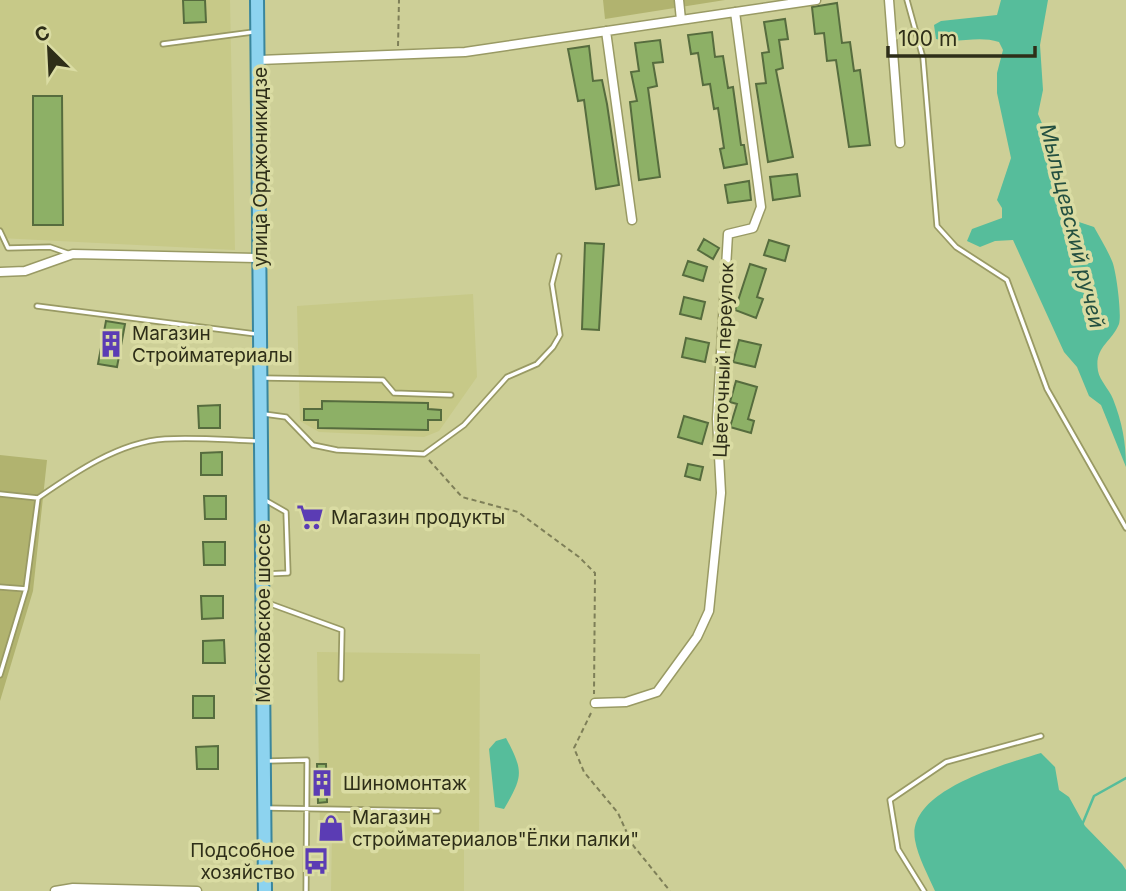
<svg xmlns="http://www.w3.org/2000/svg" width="1126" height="891" viewBox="0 0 1126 891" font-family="Inter,sans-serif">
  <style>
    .built { fill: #c7c988 }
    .green { fill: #b1b36f }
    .water { fill: #56bd9b }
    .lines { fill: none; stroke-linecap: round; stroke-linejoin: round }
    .stream { stroke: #56bd9b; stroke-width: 2.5 }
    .building { fill: #8db066; stroke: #566c3e; stroke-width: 2 }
    .lane-casing { stroke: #999a64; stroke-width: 7 }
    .street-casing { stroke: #999a64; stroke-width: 11 }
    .primary-casing { stroke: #3a869d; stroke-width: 16 }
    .path { stroke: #7e7f58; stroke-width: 2; stroke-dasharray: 5 3.5; stroke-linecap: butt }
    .lane { stroke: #fff; stroke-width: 3.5 }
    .street { stroke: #fff; stroke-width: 8 }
    .primary { stroke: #8dd3ef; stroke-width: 12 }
    .labels { text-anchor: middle; stroke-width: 7; stroke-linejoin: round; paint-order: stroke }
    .street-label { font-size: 19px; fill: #2e2e18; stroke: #dadca3 }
    .poi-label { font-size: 19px; fill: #2e2e18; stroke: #dadca3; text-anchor: start }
    .water-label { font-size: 21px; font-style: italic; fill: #234f40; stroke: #dadca3 }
  </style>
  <rect width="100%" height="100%" fill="#cdcf97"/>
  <path class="built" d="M0,0H230L235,250L0,238Z
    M473,294L477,377L439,431L424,437L319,432L300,421L297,306Z
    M317,652L480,654L479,838H464V891H331L332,834L320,833Z"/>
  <path class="green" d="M603,0H725L605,19Z
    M0,455L47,460L33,591L0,701Z"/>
  <path class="water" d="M1001,0H1048L1040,45L1043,90L1038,114L1057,159L1076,221L1094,227C1100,238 1107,249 1112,261C1116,269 1122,315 1119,324C1111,343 1094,347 1098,371C1100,381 1109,389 1113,399C1122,422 1126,442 1126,467L1101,405L1089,396L1077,367L1064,352L1013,240L995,241L980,247L967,241L972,229L1002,218V208L997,200L1011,158L997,93V73L1003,50L999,42C978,35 958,44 936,39L934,25L941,21L997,15Z
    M506,738C524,772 523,776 504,809L495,807L489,749L496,741Z
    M1041,753L1055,767L1059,790L1069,797L1085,826L1122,864L1126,870V891H935C928,875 918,857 915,840C906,790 1006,764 1041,753Z"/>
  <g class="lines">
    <path class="stream" d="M1082,825L1094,796L1126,778"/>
  </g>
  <path class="building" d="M183,0H205L206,22L184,23Z
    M837,3L842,43L850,42L854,71L860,70L870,145L849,147L836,60L827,61L824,33L815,34L812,7Z
    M785,19L788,39L779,40L783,68L776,70L793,157L768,162L756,84L766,83L762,53L769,52L764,22Z
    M712,32L715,57L723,56L728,88L733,87L741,145H744L747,164L724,168L720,149L724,148L718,108L714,109L710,84L703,85L698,53L691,54L688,35Z
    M660,40L663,62L653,63L657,86L648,88L660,177L639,180L630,102L637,101L631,72L639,71L635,43Z
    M589,46L593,81L602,80L607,104L619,185L596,189L584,100L578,101L568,49Z
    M33,96H62L63,225H33Z
    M797,174L800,196L773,200L770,177Z
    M749,181L751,200L728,203L725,185Z
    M704,239L719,248L713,259L698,250Z
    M769,240L789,246L785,261L764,255Z
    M585,243L604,244L599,330L582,329Z
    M688,261L707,267L703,281L683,275Z
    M750,264L766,269L757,297L763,299L756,318L735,310Z
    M684,297L705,302L701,319L680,314Z
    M106,321L125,324L117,367L98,364Z
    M686,338L709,343L705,362L682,357Z
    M739,340L761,345L755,367L733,362Z
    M736,381L757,387L748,419L754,421L751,433L730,427L737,404L730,402Z
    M322,401L428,403V409L441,410V420H428V430L318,428V420H304V409H322Z
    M220,405V428H199L198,406Z
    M684,416L708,423L702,444L678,437Z
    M222,452V475H201V453Z
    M688,464L703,467L700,480L685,476Z
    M204,496H226V519H205Z
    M314,509L315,524L305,525L304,510Z
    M203,542H225V565H204Z
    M201,596H223V618L202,619Z
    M224,640L225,663H203V641Z
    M193,696H214V718H193Z
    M218,746V769H197L196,747Z
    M317,764H326L327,802L318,803Z"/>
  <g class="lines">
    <defs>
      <path id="lane" d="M907,0L923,58L937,226L956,247L1007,280L1047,389L1126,528
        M163,44L253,32
        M0,231L8,248L50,247L70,254
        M37,306L256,334
        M264,378L383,380L394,393L451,395
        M264,414L286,417L313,445L337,450L424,454L464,425L507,377L537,364L553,347L560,335L552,284L559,256
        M0,494L38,498C74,473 119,442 165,439C195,437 227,440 257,441
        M265,500L286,512L288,573L265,574
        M0,587L26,589
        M265,602L342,630L341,679
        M0,675L26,589L38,498
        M268,761L307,760L306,891
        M266,808L438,811
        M924,891L898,849L890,800L946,762L1041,736"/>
      <path id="street" d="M679,0L681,20
        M889,0L900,143
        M606,31L632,220
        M259,60L465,52L816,0
        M0,272L25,271L73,254L260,258
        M595,703L626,702L657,692L697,637L709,611L721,493L717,419L728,234L753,228L761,207L735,12
        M55,891L73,888L197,891"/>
      <path id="primary" d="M257,0L265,891"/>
    </defs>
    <use href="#lane" class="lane-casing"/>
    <use href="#street" class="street-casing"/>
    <use href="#primary" class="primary-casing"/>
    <path class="path" d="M398,46L399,0
      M429,460L462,497L518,512L579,557L595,573L594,694
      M591,713L574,748L584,772L618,813L632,844L670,891"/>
    <use href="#lane" class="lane"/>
    <use href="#street" class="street"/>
    <use href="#primary" class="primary"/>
  </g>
  <defs>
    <symbol id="building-bare" viewBox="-9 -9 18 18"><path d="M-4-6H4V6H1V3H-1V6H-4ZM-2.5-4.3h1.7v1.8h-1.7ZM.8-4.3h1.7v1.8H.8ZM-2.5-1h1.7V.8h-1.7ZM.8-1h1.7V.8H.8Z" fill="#5b3cb4" stroke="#dadca3" stroke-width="2.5" paint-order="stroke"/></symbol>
    <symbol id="supermarket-bare" viewBox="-9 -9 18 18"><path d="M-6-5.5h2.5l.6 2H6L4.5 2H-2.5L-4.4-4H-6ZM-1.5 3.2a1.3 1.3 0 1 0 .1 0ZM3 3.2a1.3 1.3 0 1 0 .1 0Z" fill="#5b3cb4" stroke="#dadca3" stroke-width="2.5" paint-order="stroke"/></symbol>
    <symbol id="shop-bare" viewBox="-9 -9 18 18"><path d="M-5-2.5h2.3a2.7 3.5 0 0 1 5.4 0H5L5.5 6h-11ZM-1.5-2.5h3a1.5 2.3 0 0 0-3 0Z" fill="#5b3cb4" stroke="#dadca3" stroke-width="2.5" paint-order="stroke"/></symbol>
    <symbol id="bus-bare" viewBox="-9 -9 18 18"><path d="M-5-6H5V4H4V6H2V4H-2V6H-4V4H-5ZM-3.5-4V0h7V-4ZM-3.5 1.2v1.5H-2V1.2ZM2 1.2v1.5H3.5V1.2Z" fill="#5b3cb4" stroke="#dadca3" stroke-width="2.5" paint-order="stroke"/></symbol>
  </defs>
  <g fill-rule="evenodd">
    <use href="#building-bare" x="92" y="325" width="38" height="38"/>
    <use href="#supermarket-bare" x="291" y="498" width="38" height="38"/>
    <use href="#building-bare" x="303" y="764" width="38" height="38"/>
    <use href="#shop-bare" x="312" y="809" width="38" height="38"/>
    <use href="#bus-bare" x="297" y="842" width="38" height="38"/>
  </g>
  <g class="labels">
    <g class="street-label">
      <text transform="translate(260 167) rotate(-90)" y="7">улица Орджоникидзе</text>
      <text transform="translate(723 360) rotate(-88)" y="7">Цветочный переулок</text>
      <text transform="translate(263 613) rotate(-90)" y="7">Московское шоссе</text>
    </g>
    <g class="poi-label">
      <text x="132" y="340">Магазин<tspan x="132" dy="22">Стройматериалы</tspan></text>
      <text x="331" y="524">Магазин продукты</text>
      <text x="343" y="790">Шиномонтаж</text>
      <text x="352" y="824">Магазин<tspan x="352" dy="22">стройматериалов"Ёлки палки"</tspan></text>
      <text x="295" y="857" text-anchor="end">Подсобное<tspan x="295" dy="22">хозяйство</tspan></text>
    </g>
    <g class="water-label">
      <text transform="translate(1072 226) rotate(76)" y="7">Мыльцевский ручей</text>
    </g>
  </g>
  <g transform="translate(49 49) rotate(336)" stroke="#dadca3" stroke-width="5" paint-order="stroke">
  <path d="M0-5L12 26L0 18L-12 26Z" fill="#2e2e18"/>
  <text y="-10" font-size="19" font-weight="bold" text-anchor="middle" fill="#2e2e18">С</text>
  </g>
  <path d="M888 46v10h147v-10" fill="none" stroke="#2e2e18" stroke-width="3.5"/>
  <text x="898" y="46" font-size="21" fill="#2e2e18" stroke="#dadca3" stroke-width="5" paint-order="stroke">100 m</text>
</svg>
